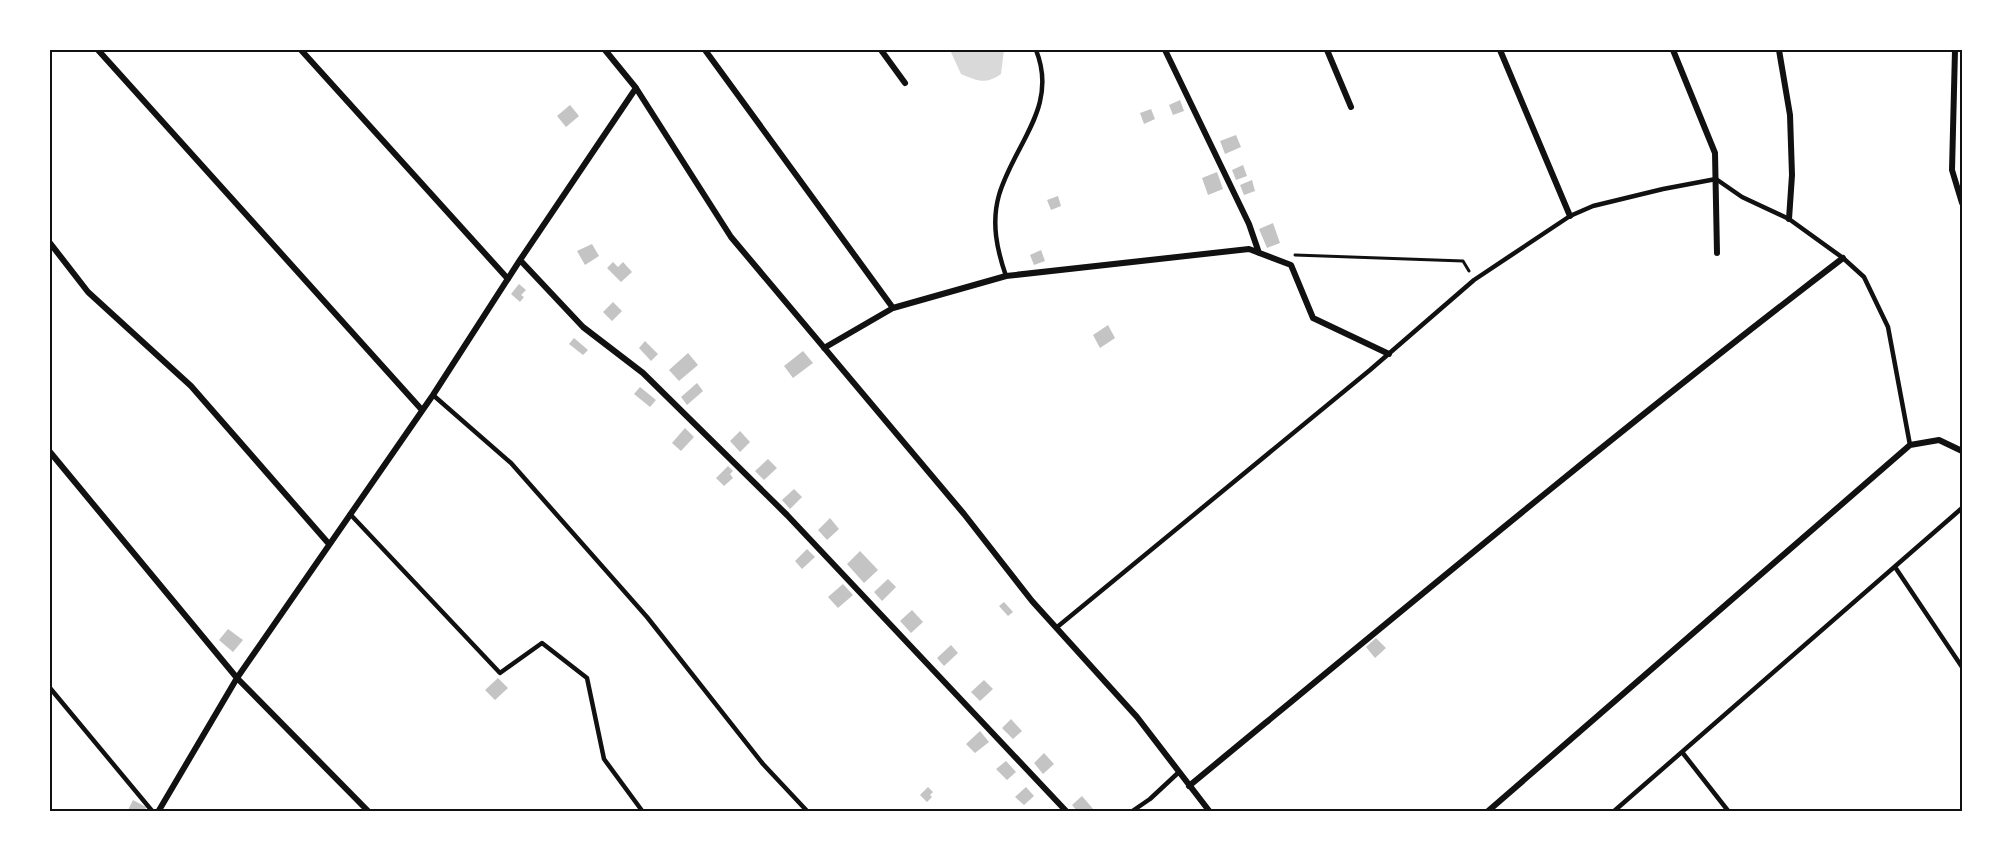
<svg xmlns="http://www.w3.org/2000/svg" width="2012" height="861" viewBox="0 0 2012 861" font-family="'Times New Roman',serif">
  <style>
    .water { fill: #d9d9d9 }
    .building { fill: #c4c4c4 }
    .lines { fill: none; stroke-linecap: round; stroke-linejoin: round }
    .path { stroke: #111; stroke-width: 3 }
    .service { stroke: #111; stroke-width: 4.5 }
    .minor { stroke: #111; stroke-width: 6 }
    .neatline { fill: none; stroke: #111; stroke-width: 2 }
  </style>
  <rect width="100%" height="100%" fill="#fff"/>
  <path class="water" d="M950,50H1004L1001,74C985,85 978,81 961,74Z"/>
  <path class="building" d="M1180,100L1184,111L1173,115L1169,105Z
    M570,105L579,116L566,127L557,116Z
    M1151,109L1155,119L1144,124L1140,113Z
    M1236,135L1241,147L1225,154L1220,141Z
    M1243,165L1247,176L1236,180L1232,170Z
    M1217,172L1223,189L1208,195L1202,178Z
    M1252,180L1255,191L1244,195L1240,185Z
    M1058,196L1061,206L1051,210L1047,200Z
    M1273,223L1280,243L1267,248L1259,229Z
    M592,244L599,256L585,265L577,251Z
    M1041,250L1045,261L1034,265L1030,255Z
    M613,262L618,267L623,262L632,272L621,282L607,268Z
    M519,284L526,290L521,295L524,297L520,302L511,294Z
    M613,302L622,311L612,321L603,312Z
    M1108,325L1115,338L1100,348L1093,335Z
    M574,338L588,350L583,355L569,344Z
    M645,341L658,354L651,361L639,348Z
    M803,351L813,363L793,378L784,366Z
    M688,353L698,365L679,381L669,370Z
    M697,383L703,391L687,405L681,397Z
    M640,387L656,400L650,407L634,394Z
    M685,428L694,437L681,451L672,443Z
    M740,431L750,442L740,452L730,441Z
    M768,459L777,468L764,480L755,471Z
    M728,466L733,471L730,474L733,478L724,486L716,478Z
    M794,489L802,497L790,509L782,500Z
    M830,518L839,529L827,540L818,530Z
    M807,549L815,557L802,569L795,561Z
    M860,551L878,570L864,583L847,564Z
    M888,579L896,587L882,601L874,592Z
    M843,584L853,595L838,608L828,597Z
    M1004,602L1013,612L1008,616L999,606Z
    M912,610L923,622L911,633L900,621Z
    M228,629L243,640L233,652L219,640Z
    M1376,638L1386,648L1375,658L1366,647Z
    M951,645L958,653L944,666L937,658Z
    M498,678L508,688L495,700L485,690Z
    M984,680L993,689L980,701L971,692Z
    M1011,719L1022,731L1013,739L1002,728Z
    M980,731L989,742L975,753L966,744Z
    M1044,753L1054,764L1043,774L1034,763Z
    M1006,761L1016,772L1007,780L996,769Z
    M928,787L933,792L930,795L932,797L927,802L920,795Z
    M1026,787L1034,796L1024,805L1015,797Z
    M1082,796L1094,810L1093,812H1078L1072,805Z
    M133,800L146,807L144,812H127Z"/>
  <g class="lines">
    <path class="path" d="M1295,255L1463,261L1469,271"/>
    <path class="service" d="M1006,276C997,250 991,223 999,195C1014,144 1059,107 1036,50
      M433,395L511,463L647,617L763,764L808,812
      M350,514L500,673L542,643L587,678L604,759L643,812
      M1895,567L1962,667
      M1056,628L1370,370L1474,280L1570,216L1593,206L1663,189L1716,179L1742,197L1789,219L1843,258L1864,277L1888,327L1910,445
      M50,688L153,812
      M1682,752L1729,812
      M1131,812L1150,799L1179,772
      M1613,812L1962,508"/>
    <path class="minor" d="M98,50L422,410
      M301,50L508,279
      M605,50L636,88L731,237L964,514L1032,601L1137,717L1210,812
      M705,50L893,308
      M881,50L905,83
      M1165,50L1249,224L1259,253
      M1327,50L1351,107
      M1500,50L1570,216
      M1673,50L1715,153L1717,253
      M1779,50L1790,115L1792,175L1789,219
      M1955,50L1952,170L1962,203
      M50,243L88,292L191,386L329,544
      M520,260L583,327L643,373L787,515L1067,812
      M824,348L893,308L1006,276L1249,249L1291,265L1313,318L1389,354
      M50,452L237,678L369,812
      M1189,786C1405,608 1621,428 1843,258
      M158,812L237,678L433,395L520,260L636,88
      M1487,812L1910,445L1939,440L1962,451"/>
  </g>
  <rect width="2012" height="861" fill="none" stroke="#ffffff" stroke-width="102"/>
  <rect x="51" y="51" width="1910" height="759" class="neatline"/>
</svg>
